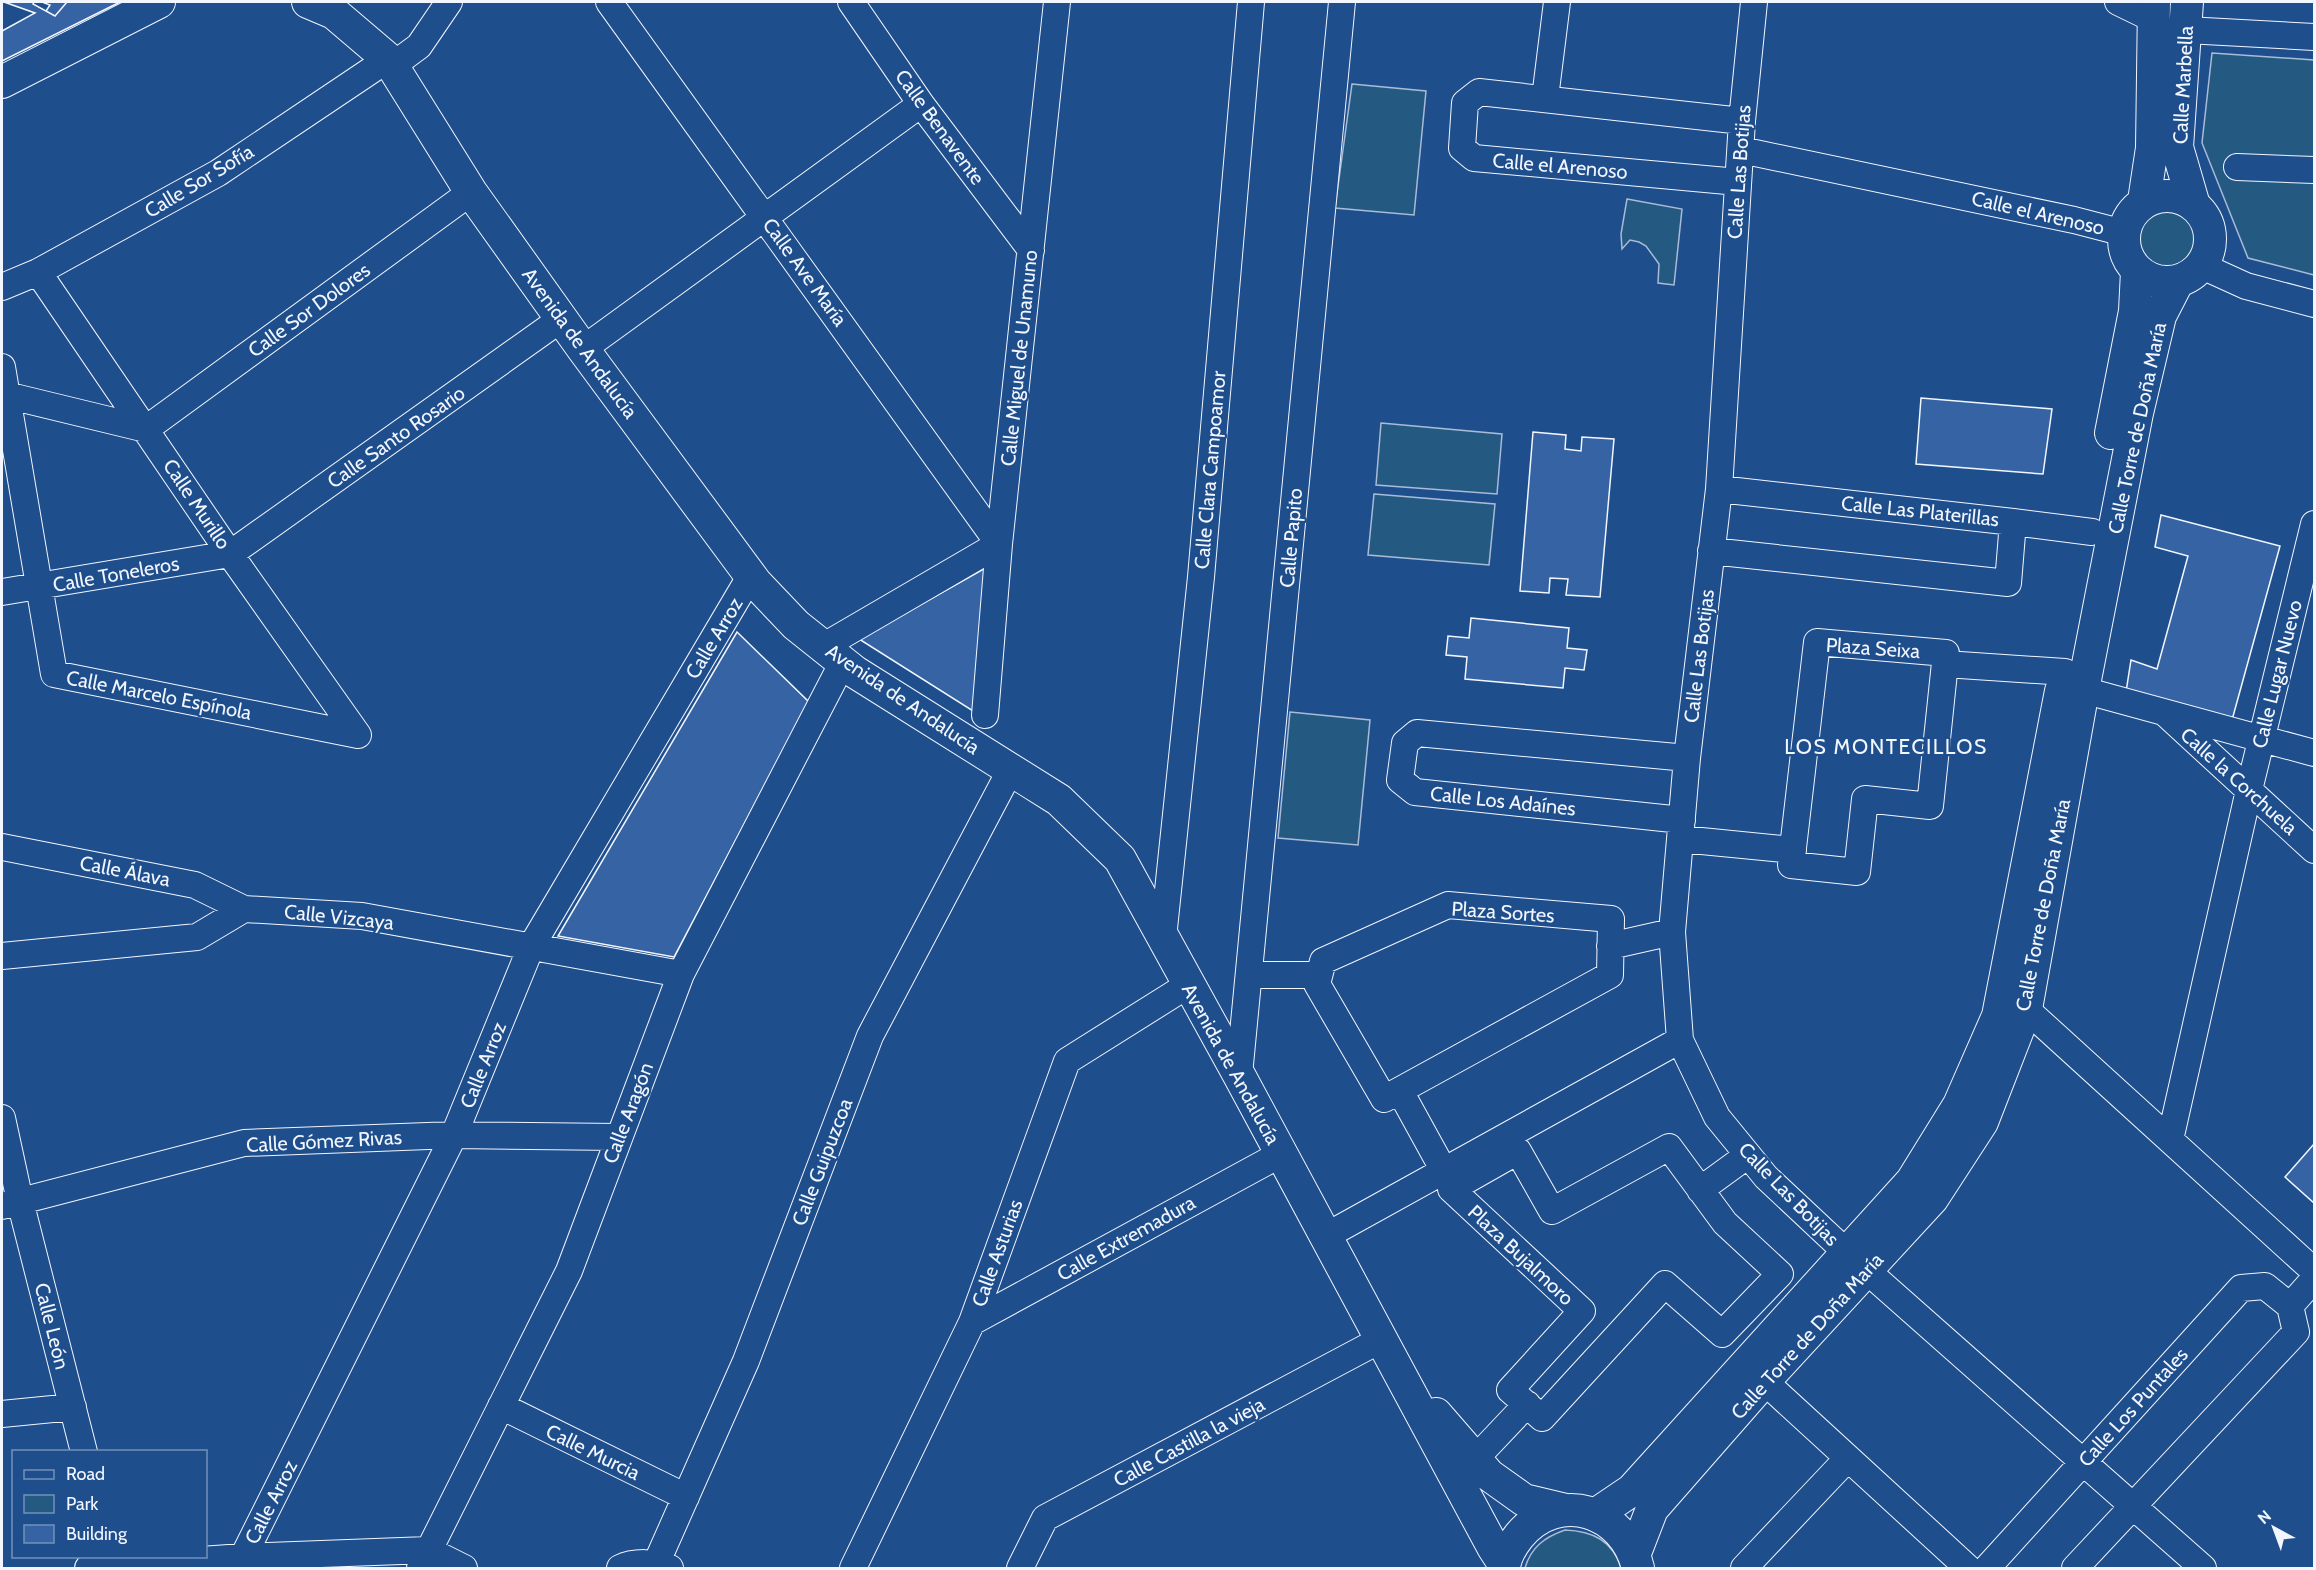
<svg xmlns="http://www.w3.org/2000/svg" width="2316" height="1570" viewBox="0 0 2316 1570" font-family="Cabin,sans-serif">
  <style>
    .green { fill: #245a82; stroke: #a8bbd7; stroke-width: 1.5 }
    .building { fill: #3563a3; stroke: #f2f6ff; stroke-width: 1.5 }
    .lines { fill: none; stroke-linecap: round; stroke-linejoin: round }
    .minor-casing { stroke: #f2f6ff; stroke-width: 28 }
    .major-casing { stroke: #f2f6ff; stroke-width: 34 }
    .minor { stroke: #1f4e8c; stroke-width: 26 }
    .major { stroke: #1f4e8c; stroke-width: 32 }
    .labels { text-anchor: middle; stroke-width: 4.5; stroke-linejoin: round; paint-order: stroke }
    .street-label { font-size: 20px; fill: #f2f6ff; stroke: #1f4e8c }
    .neighbourhood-label { font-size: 21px; letter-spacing: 1.5px; fill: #f2f6ff; stroke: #1f4e8c }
  </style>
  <rect width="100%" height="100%" fill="#1f4e8c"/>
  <path class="green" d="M2212,53L2314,60V275L2248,258L2202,143Z
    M1352,84L1426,91L1414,215L1335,208Z
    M1627,199L1682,209L1674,285L1658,283L1659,264L1646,246L1639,242L1630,240L1622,249L1621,234Z
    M2138 241a31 31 0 1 1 62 0a31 31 0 1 1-62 0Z
    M1381,423L1502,434L1497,494L1376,485Z
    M1374,494L1495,504L1489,565L1368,555Z
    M1290,712L1370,720L1358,845L1278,838Z
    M1565,1530C1593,1531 1613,1541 1621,1568H1525C1531,1547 1545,1537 1565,1530Z"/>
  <path class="building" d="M4,2H34L33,4L55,16L67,2H120L2,61V31L35,13Z
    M42,2H67L55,16L46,11L50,5Z
    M1921,398L2052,409L2043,474L1916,464Z
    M1533,432L1566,435L1565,449L1581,451L1582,437L1614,439L1600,597L1566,595L1568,579L1550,578L1549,593L1520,591Z
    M2161,515L2280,546L2232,720L2126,692L2131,660L2157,669L2188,556L2155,547Z
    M989,566L973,711L859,639Z
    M1471,618L1569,628L1567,648L1587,650L1584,670L1565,668L1563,688L1465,679L1467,657L1446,655L1448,636L1469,638Z
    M737,632L809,702L674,957L558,936Z
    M2314,1144V1203L2285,1177Z"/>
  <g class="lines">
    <defs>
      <path id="minor" d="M609,2L999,544
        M851,2L921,104L1031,250
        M1754,2L1742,121L1719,489L1687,758L1672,932L1680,1040L1717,1117L1766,1177L1846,1252
        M2118,2L2153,19
        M2186,30L2314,37
        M392,66L419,46L449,2
        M1545,98L1557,2
        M1741,150L2074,220L2124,233
        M2237,167L2314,170
        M1738,182L1474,158L1462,148L1465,103L1479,92L1742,121
        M2202,266L2246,286L2314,304
        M38,272L230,554L358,735
        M2,287L38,272L218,173L388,59
        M583,349L921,104
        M2,367L54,674L358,735
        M2,394L146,429L471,192
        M2013,522L2092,532
        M1711,551L2008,583L2013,522L1719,489
        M2,592L230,554L561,319
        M1817,642L1946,653L1930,806L1865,799L1857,872L1791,865Z
        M824,646L999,544
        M1945,664L2065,672
        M2083,690L2314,753
        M2166,714L2314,850
        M985,715L999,544L1057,2
        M1682,820L1415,792L1400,780L1405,743L1417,733L1687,758
        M1681,839L1793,850
        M2,847L195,885L244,909
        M1448,905L1611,919L1610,975L1384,1099L1317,984L1323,961Z
        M1163,938L1201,577L1251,2
        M1610,946L1672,932
        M2,956L197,937L244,909L362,916L681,974
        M1249,975H1319
        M2026,1009L2314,1271
        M1239,1075L1342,2
        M1400,1091L1444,1171
        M2,1118L20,1201L84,1452
        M2170,1140L2249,790L2314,524
        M1669,1147L1725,1223L1780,1274L1722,1334L1665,1284L1542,1418L1510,1390L1582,1311L1451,1189L1518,1151L1552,1211Z
        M1700,1190L1748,1155
        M2,1206L244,1143L454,1135L618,1137
        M1326,1236L1680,1040
        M1866,1270L2203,1568
        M2290,1306L2314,1279
        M972,1322L1281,1154
        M1764,1381L1968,1568
        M501,1406L686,1497
        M2,1414L73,1407
        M1475,1459L1527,1404
        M656,1564L746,1361L870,1036L1011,769
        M88,1568L243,1557L428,1550L464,1568
        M242,1568L243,1557L454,1135L531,947L751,575
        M420,1568L569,1271L681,974L843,662
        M620,1568C634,1561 656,1562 670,1568
        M853,1568L972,1322L1067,1061L1188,985
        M1020,1568L1045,1518L1382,1339
        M1744,1568L1848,1458
        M1987,1568L2241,1288L2265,1286L2290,1306L2296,1332L2075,1568"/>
      <path id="major" d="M308,2L334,13L388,59L471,192L583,349L756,583L796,625L855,672L1059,800L1120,859L1239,1075L1493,1547L1504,1564
        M2187,2L2177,147L2193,202
        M2,82L159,2
        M2124 239a43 43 0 1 1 86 0a43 43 0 1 1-86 0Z
        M2144,201L2152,148L2154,2
        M2111,433L2135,311L2137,271
        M1436,1414L1489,1475L1524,1500L1566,1510
        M1595,1515L1632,1490L1912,1181L1959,1105L1998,1016L2061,691
        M1635,1553L1652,1509L1764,1381L1932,1199L1982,1122L2026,1009L2083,690L2137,413L2160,316L2178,281
        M1504,1568C1505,1557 1512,1545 1519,1536C1559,1488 1625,1511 1638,1568"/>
    </defs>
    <use href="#minor" class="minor-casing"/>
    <use href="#major" class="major-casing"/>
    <use href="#minor" class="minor"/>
    <use href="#major" class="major"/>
  </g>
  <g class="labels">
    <g class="street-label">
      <text transform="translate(2183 85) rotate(-87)" y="7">Calle Marbella</text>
      <text transform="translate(940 127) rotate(54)" y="7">Calle Benavente</text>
      <text transform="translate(1560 166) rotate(5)" y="7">Calle el Arenoso</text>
      <text transform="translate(1739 172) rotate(-86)" y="7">Calle Las Botijas</text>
      <text transform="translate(199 181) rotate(-31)" y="7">Calle Sor Sofía</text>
      <text transform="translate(2038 213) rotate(13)" y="7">Calle el Arenoso</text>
      <text transform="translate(805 272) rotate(54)" y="7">Calle Ave María</text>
      <text transform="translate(309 310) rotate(-36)" y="7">Calle Sor Dolores</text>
      <text transform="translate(580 343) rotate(54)" y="7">Avenida de Andalucía</text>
      <text transform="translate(1019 358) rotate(-84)" y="7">Calle Miguel de Unamuno</text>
      <text transform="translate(2137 428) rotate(-78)" y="7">Calle Torre de Doña María</text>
      <text transform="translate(396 437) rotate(-35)" y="7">Calle Santo Rosario</text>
      <text transform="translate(1210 470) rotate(-85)" y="7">Calle Clara Campoamor</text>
      <text transform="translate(197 504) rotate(56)" y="7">Calle Murillo</text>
      <text transform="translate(1920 511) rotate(6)" y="7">Calle Las Platerillas</text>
      <text transform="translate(1291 538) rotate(-85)" y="7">Calle Papito</text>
      <text transform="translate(116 574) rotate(-10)" y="7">Calle Toneleros</text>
      <text transform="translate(714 638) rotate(-59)" y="7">Calle Arroz</text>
      <text transform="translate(1873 648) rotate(4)" y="7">Plaza Seixa</text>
      <text transform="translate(1699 656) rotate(-83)" y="7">Calle Las Botijas</text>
      <text transform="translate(2277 674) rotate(-76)" y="7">Calle Lugar Nuevo</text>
      <text transform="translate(159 695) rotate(11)" y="7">Calle Marcelo Espínola</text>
      <text transform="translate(903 699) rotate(34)" y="7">Avenida de Andalucía</text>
      <text transform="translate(2239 781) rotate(42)" y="7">Calle la Corchuela</text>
      <text transform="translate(1503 801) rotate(6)" y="7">Calle Los Adaínes</text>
      <text transform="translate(125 871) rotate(11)" y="7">Calle Álava</text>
      <text transform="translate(2043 905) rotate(-79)" y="7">Calle Torre de Doña María</text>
      <text transform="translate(1503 912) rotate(4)" y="7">Plaza Sortes</text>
      <text transform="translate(339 917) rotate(6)" y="7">Calle Vizcaya</text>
      <text transform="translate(1231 1064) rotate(61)" y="7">Avenida de Andalucía</text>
      <text transform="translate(483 1065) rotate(-68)" y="7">Calle Arroz</text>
      <text transform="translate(628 1113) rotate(-69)" y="7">Calle Aragón</text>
      <text transform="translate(324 1141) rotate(-3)" y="7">Calle Gómez Rivas</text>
      <text transform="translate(822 1162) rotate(-69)" y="7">Calle Guipuzcoa</text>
      <text transform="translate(1789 1194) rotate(46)" y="7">Calle Las Botijas</text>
      <text transform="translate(1126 1238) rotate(-29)" y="7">Calle Extremadura</text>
      <text transform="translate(997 1253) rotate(-70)" y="7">Calle Asturias</text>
      <text transform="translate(1521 1255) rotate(43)" y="7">Plaza Bujalmoro</text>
      <text transform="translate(52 1326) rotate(76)" y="7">Calle León</text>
      <text transform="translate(1807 1336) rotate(-48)" y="7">Calle Torre de Doña María</text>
      <text transform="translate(2133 1407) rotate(-48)" y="7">Calle Los Puntales</text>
      <text transform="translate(1189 1442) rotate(-28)" y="7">Calle Castilla la vieja</text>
      <text transform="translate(593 1452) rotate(26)" y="7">Calle Murcia</text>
      <text transform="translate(271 1502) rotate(-63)" y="7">Calle Arroz</text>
    </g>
    <g class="neighbourhood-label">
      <text x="1886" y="754">LOS MONTECILLOS</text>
    </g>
  </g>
  <rect width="2316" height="1570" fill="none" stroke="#f2f6ff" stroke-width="6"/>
  <rect x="12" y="1450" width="195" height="108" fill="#1f4e8c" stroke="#7391ba" stroke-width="1.5"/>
  <rect x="24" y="1470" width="30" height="9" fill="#1f4e8c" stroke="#7391ba" stroke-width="1.5"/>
  <text x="66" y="1480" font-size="18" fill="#f2f6ff">Road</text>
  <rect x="24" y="1495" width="30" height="18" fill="#245a82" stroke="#7391ba" stroke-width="1.5"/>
  <text x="66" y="1510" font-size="18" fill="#f2f6ff">Park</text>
  <rect x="24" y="1525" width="30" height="18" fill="#3563a3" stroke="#7391ba" stroke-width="1.5"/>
  <text x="66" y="1540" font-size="18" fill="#f2f6ff">Building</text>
  <g transform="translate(2274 1528) rotate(319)" stroke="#1f4e8c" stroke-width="4.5" paint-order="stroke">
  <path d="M0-4.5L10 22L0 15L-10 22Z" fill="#f2f6ff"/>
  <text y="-9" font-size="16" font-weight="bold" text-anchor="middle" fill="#f2f6ff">N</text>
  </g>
</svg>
